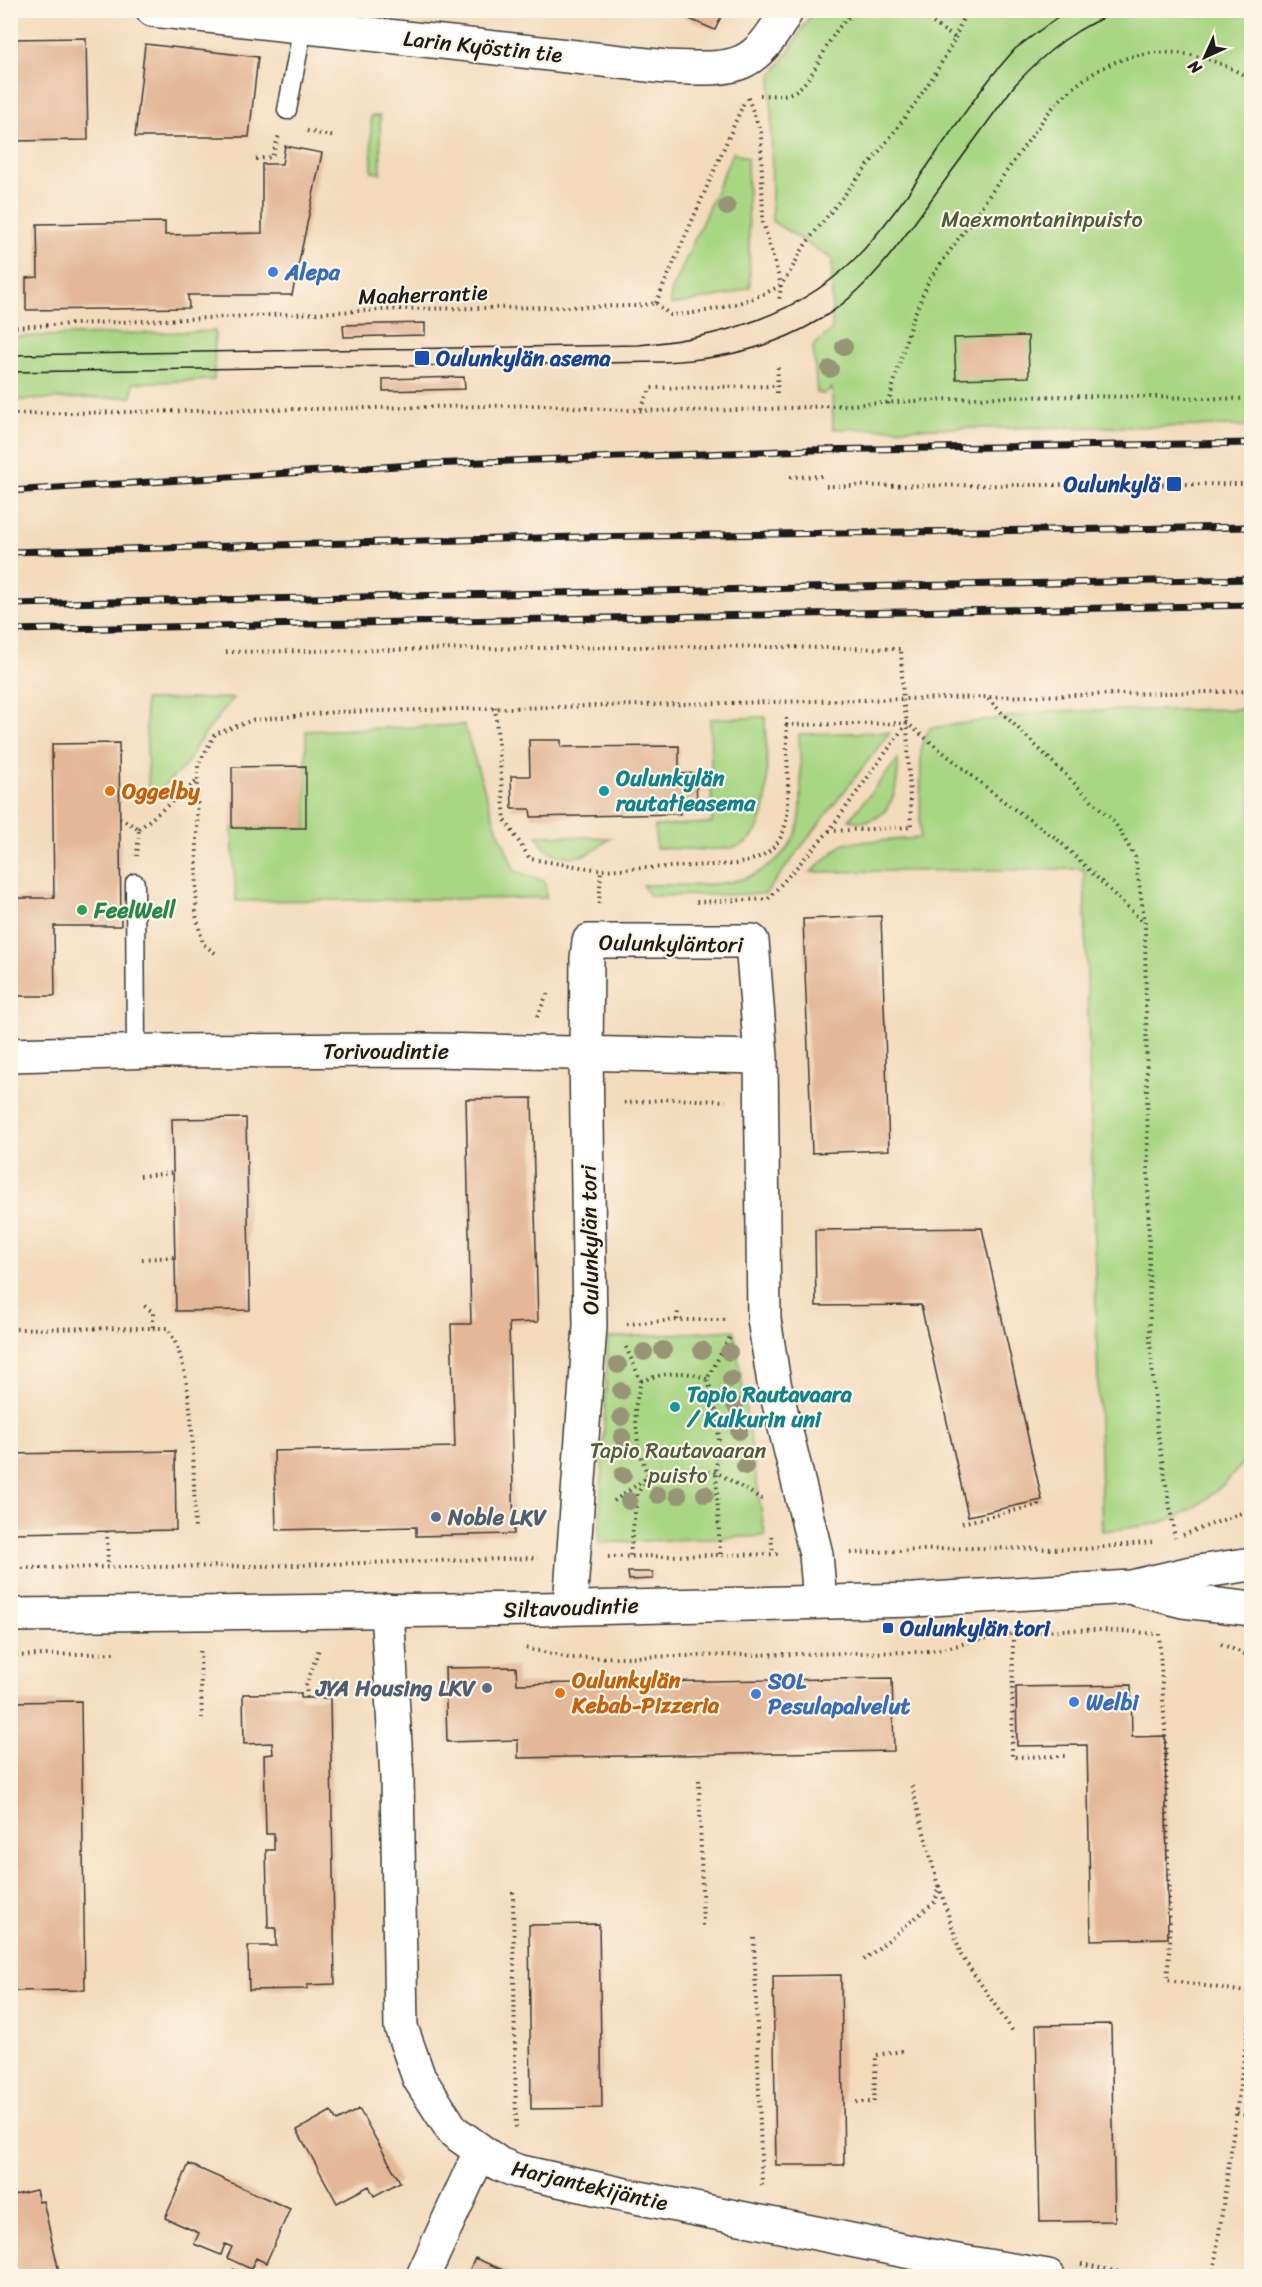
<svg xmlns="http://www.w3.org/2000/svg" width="1262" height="2287" viewBox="0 0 1262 2287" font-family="Sriracha,sans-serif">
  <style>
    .green { fill: #a8d683; stroke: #627950; stroke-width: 1.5 }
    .building { fill: #e3b797 }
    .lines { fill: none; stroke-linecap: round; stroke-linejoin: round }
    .service-casing { stroke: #3c3834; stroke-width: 21 }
    .minor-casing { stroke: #3c3834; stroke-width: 36 }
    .secondary-casing { stroke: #3c3834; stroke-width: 36 }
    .path { stroke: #3c3834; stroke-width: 4; stroke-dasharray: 1.5 4.5; stroke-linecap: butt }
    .service { stroke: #fff; stroke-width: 18 }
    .minor { stroke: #fff; stroke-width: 33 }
    .secondary { stroke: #fff; stroke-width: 33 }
    .tram { stroke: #1c1c1c; stroke-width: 1.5 }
    .rail-casing { stroke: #1c1c1c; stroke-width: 7 }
    .rail { stroke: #fcf5e5; stroke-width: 4.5; stroke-dasharray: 14; stroke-linecap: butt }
    .tree { fill: #989577 }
    .shop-dot { fill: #3f7fe0; stroke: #fcf5e5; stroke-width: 2 }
    .transit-dot { fill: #1a4fb4; stroke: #fcf5e5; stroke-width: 2 }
    .food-dot { fill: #e8710a; stroke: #fcf5e5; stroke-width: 2 }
    .culture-dot { fill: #0f9aa8; stroke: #fcf5e5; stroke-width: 2 }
    .leisure-dot { fill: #2e9e5b; stroke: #fcf5e5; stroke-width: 2 }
    .service-dot { fill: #5c6f8a; stroke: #fcf5e5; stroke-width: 2 }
    .labels { text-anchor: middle; stroke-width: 4.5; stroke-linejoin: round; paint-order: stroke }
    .street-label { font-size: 22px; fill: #1c1c1c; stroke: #fcf5e5 }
    .park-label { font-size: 22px; fill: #4d5d40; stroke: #fcf5e5 }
    .shop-label { font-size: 22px; font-weight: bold; fill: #366cbe; stroke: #fcf5e5; text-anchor: start }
    .transit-label { font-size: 22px; font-weight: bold; fill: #164399; stroke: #fcf5e5; text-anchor: start }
    .culture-label { font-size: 22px; font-weight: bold; fill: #0d838f; stroke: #fcf5e5; text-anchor: start }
    .food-label { font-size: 22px; font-weight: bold; fill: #c56008; stroke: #fcf5e5; text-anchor: start }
    .leisure-label { font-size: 22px; font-weight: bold; fill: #27864d; stroke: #fcf5e5; text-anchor: start }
    .service-label { font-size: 22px; font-weight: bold; fill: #4e5e75; stroke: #fcf5e5; text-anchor: start }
  </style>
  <rect width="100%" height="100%" fill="#fcf5e5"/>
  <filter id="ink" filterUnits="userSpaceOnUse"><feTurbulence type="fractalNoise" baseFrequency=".0167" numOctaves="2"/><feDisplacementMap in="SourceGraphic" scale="12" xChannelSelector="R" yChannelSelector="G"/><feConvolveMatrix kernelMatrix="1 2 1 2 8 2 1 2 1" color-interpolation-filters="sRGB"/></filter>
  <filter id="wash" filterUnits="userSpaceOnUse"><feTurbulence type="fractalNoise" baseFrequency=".008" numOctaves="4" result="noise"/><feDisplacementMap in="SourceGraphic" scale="24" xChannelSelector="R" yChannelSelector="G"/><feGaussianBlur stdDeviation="1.35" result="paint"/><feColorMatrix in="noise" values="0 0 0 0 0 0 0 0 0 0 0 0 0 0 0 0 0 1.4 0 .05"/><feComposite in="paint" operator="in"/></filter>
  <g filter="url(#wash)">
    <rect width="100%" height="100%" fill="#f3dabb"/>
    <path class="green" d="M813,11H1251V426L833,429L832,388L824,394L817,393L813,346L832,330V259L772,221L771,76L788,53Z
      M371,116H380L381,173L372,172Z
      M733,152L747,158L750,287L731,294L671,305V293Z
      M215,331L214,380L133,383L132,397L11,400V337Z
      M233,698L198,743L187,764L149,800L145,700Z
      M1251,709V1451C1231,1482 1194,1515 1157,1523C1139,1527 1120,1529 1102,1531L1084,869L811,872L844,843L920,838L921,746L930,728L1052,711Z
      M765,717C765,751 779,838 735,847C710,852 681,848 656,848L655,826L712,823L710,719Z
      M464,725L495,823L515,871L545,881L546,898L236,901L232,828H306V731Z
      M890,732L765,894L649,896L643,885C692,884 751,893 785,851C793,841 799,830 800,817C803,791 800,761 799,734Z
      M898,759C899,790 890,829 849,820Z
      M537,835L611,838C604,842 598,848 591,852C572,861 544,857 537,835Z
      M734,1330L765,1536L599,1543L608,1338Z"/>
    <g id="blocks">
      <path class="building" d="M669,10H724L715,30Z
        M86,38L88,140L10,141V39Z
        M145,44L258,57L249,137H135Z
        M285,146L322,153L292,295H188L189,308L26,310V278L38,277L37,224L165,222V235L262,233V164H282Z
        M425,323V335L344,337L343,325Z
        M1028,336L1029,377L956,379L954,338Z
        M464,377L465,389L383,391V379Z
        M529,740H561V747L679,746V774L696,773L697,807H679L680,814L531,817L530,809H512L511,776H530Z
        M119,743L121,926H54L55,996H10V898H54L52,744Z
        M306,766V828H232V767Z
        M881,916L889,1150L812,1153L803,919Z
        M532,1098L538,1322L509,1323L514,1534L416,1536V1527L276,1530L274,1451L455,1447L451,1324H471L466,1099Z
        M246,1118L250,1310L176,1311L172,1119Z
        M982,1228L1042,1500L968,1516L921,1305L816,1306L815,1230Z
        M175,1451L176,1530L10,1533V1454Z
        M628,1572H653V1579L629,1580Z
        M516,1667L517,1684L892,1678L894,1751L518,1758V1740L447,1742L445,1668Z
        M1131,1685L1132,1737L1165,1736L1168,1938L1091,1940L1087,1745L1017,1746L1016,1687Z
        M301,1693V1698H330L335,1984L307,1985V1989L249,1990L248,1946H276V1928H268L266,1850H274V1834H266L264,1755L273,1754L272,1743L244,1744L243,1694Z
        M81,1701L85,1990L10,1991V1702Z
        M599,1924L602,2108L531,2109L529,1925Z
        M841,1975L844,2165H776L773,1976Z
        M1111,2024L1115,2221L1040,2222L1036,2025Z
        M359,2109L400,2182L374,2196L369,2186L337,2203L297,2130L331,2111L337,2121Z
        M189,2164L290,2209L266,2263L256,2258L251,2269L227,2258L232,2247L225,2244L221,2255L194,2244L199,2233L165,2218Z
        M36,2190L39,2202L43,2201L60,2276H10V2196Z
        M475,2258L517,2276H467Z"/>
    </g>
  </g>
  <g filter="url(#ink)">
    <use href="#blocks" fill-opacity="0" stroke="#3c3834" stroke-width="1.5"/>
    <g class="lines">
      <defs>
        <path id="service" d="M287,110L303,26
          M135,883L136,1052"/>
        <path id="minor" d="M153,10L666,67C733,69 752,74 787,10
          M10,1055L156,1051L431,1050L761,1057
          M570,1606L590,1326L586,1053L587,958L589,941H752L761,1057L764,1319L774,1383L816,1554L820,1601
          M387,1610L397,1778L401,2027L419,2078L453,2131L499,2164L517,2171L635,2197L946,2259L1048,2276
          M423,2276L480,2152"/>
        <path id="secondary" d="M1136,1589L1183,1601L1252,1609
          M10,1615L539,1609L914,1600L1131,1587L1191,1573L1252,1564"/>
      </defs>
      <use href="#service" class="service-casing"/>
      <use href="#minor" class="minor-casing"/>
      <use href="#secondary" class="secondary-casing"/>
      <path class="path" d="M955,38L966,10
        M760,95C771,95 783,97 793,92C820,79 825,28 859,10
        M748,98L761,133L763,222L781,285L779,301
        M307,131L335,137
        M256,159L272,157L279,135
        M656,303L670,315C699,315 753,302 779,286C788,280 800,251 808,241C857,177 919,109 955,38L914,10
        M656,303L745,100
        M10,327L402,309L636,306L656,303
        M777,393L778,366
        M888,404L911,323L929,280L1048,113C1105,46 1178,34 1252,80
        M641,409L651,388L777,386
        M10,414L548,405C682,418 818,406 952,399C1052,394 1152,397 1252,399
        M790,477L825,476
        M826,486L1252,484
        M226,652L708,646L901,649L903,701L907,723L829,831L768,899L695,902
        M988,699L1115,823L1135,857L1145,924L1150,1341L1157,1429L1175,1538
        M495,707L505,820L530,859L601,870
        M786,725L907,723L1007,804L1056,838L1144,923
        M120,818L139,829L137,856
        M139,829L197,781
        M829,831L911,827L907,724
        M599,904L601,870L735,864C789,855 789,823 788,777C787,757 787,737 786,716
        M215,953L203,944L196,915L198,765L215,734L253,720L336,712L1252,691
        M537,1017L548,992
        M624,1103L672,1099L726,1101
        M140,1176L173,1173
        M142,1259L174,1257
        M677,1320L678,1311
        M627,1324L677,1320H727
        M153,1328H167C197,1368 193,1479 195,1531
        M10,1329L153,1328V1312L143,1305
        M626,1347L641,1381L635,1408L638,1445L648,1477L637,1494L630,1556
        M641,1381C665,1373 684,1369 707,1379
        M614,1501L648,1477L716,1472L765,1501
        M962,1523L1038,1505V1501
        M107,1531L108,1567
        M1183,1535L1252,1509
        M771,1536L773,1553
        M851,1553L968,1548L1085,1549L1152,1542
        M720,1554L716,1472L719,1438L714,1398L707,1379L730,1337
        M608,1557L780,1554
        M10,1568L259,1566L538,1558
        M1013,1634L1012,1757L1066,1756
        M1159,1634L1165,1730L1170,1941L1167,1980L1252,1993
        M1221,1644L1252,1657
        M526,1648L569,1658L916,1652C944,1651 965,1642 993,1637C1037,1628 1109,1628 1154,1634
        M200,1651L202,1718
        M10,1656L115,1653
        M307,1698L306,1686L319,1649
        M699,1780L703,1928
        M939,1886L961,1955L1014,2033
        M513,1892L516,2131
        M754,1938L762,2186
        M864,1960L936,1901L938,1886L911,1783
        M856,2102H874L876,2055L903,2051
        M1237,2113L1252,2117
        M1081,2264L1139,2276
        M232,2276L235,2269
        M1213,2276L1252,2001"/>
      <use href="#service" class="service"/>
      <use href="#minor" class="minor"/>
      <use href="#secondary" class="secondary"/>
      <path class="tram" d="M1233,10L1252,17
        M10,355L638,345C723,338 808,313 866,247C914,192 950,128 996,71L1015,49L1067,10
        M10,372L662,362C718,360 771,349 819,320C868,291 901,242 933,197C960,160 987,123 1014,86C1045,52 1079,24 1124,10"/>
      <defs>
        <path id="rail" d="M10,491L428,464L810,450L1252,443
          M10,552L577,537L1252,527
          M10,604L1252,579
          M10,630L1252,605"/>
      </defs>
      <use href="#rail" class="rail-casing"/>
      <use href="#rail" class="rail"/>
    </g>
    <g class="tree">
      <circle cx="727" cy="207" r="9"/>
      <circle cx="844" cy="347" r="9"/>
      <circle cx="830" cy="369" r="9"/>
      <circle cx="663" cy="1350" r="9"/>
      <circle cx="702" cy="1350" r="9"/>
      <circle cx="644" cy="1352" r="9"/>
      <circle cx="729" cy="1352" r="9"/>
      <circle cx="618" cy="1365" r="9"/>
      <circle cx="731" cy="1379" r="9"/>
      <circle cx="621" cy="1391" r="9"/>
      <circle cx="735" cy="1405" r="9"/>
      <circle cx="621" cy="1417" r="9"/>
      <circle cx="739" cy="1431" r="9"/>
      <circle cx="622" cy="1437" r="9"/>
      <circle cx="745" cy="1466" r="9"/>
      <circle cx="623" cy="1475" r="9"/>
      <circle cx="705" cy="1494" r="9"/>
      <circle cx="658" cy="1495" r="9"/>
      <circle cx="678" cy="1495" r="9"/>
      <circle cx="629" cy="1501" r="9"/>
    </g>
  </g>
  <g class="shop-dot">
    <circle cx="273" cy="272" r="6"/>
    <circle cx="756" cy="1694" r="6"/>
    <circle cx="1074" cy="1702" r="6"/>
  </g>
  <g class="transit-dot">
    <rect x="414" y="350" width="16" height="16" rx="3"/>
    <rect x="1166" y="476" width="16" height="16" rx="3"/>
    <rect x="882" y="1622" width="12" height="12" rx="3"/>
  </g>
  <g class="food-dot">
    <circle cx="110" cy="791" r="6"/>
    <circle cx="560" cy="1693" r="6"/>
  </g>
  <g class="culture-dot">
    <circle cx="604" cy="791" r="6"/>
    <circle cx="675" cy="1407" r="6"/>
  </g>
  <circle class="leisure-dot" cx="82" cy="910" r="6"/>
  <g class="service-dot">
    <circle cx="436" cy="1517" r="6"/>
    <circle cx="487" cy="1688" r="6"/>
  </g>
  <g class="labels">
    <g class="street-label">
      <text transform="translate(483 46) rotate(6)" y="8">Larin Kyöstin tie</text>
      <text transform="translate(423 294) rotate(-2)" y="8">Maaherrantie</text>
      <text transform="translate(671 943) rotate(1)" y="8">Oulunkyläntori</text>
      <text x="386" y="1059">Torivoudintie</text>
      <text transform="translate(589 1240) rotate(-91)" y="8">Oulunkylän tori</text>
      <text transform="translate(571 1607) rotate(-2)" y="8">Siltavoudintie</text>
      <text transform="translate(590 2185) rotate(13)" y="8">Harjantekijäntie</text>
    </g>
    <g class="park-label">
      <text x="1042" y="227">Maexmontaninpuisto</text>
      <text x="678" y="1458">Tapio Rautavaaran<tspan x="678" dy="25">puisto</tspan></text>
    </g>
    <g class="shop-label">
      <text x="285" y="280">Alepa</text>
      <text x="768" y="1689">SOL<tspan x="768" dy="25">Pesulapalvelut</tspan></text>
      <text x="1086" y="1710">Welbi</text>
    </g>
    <g class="transit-label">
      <text x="436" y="366">Oulunkylän asema</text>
      <text x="1160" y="492" text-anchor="end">Oulunkylä</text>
      <text x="900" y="1636">Oulunkylän tori</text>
    </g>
    <g class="culture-label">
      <text x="616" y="786">Oulunkylän<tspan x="616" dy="25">rautatieasema</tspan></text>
      <text x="687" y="1402">Tapio Rautavaara<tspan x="687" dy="25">/ Kulkurin uni</tspan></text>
    </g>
    <g class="food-label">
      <text x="122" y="799">Oggelby</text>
      <text x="572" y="1688">Oulunkylän<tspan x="572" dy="25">Kebab-Pizzeria</tspan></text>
    </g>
    <g class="leisure-label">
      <text x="94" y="918">FeelWell</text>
    </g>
    <g class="service-label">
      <text x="448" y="1525">Noble LKV</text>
      <text x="475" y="1696" text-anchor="end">JYA Housing LKV</text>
    </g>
  </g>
  <rect width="1262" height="2287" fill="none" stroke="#fcf5e5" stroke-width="36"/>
  <g transform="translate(1205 57) rotate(225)" stroke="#fcf5e5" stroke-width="4.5" paint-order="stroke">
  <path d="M0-4.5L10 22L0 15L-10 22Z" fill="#1c1c1c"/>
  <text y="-9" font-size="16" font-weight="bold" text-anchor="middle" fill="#1c1c1c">N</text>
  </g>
</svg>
